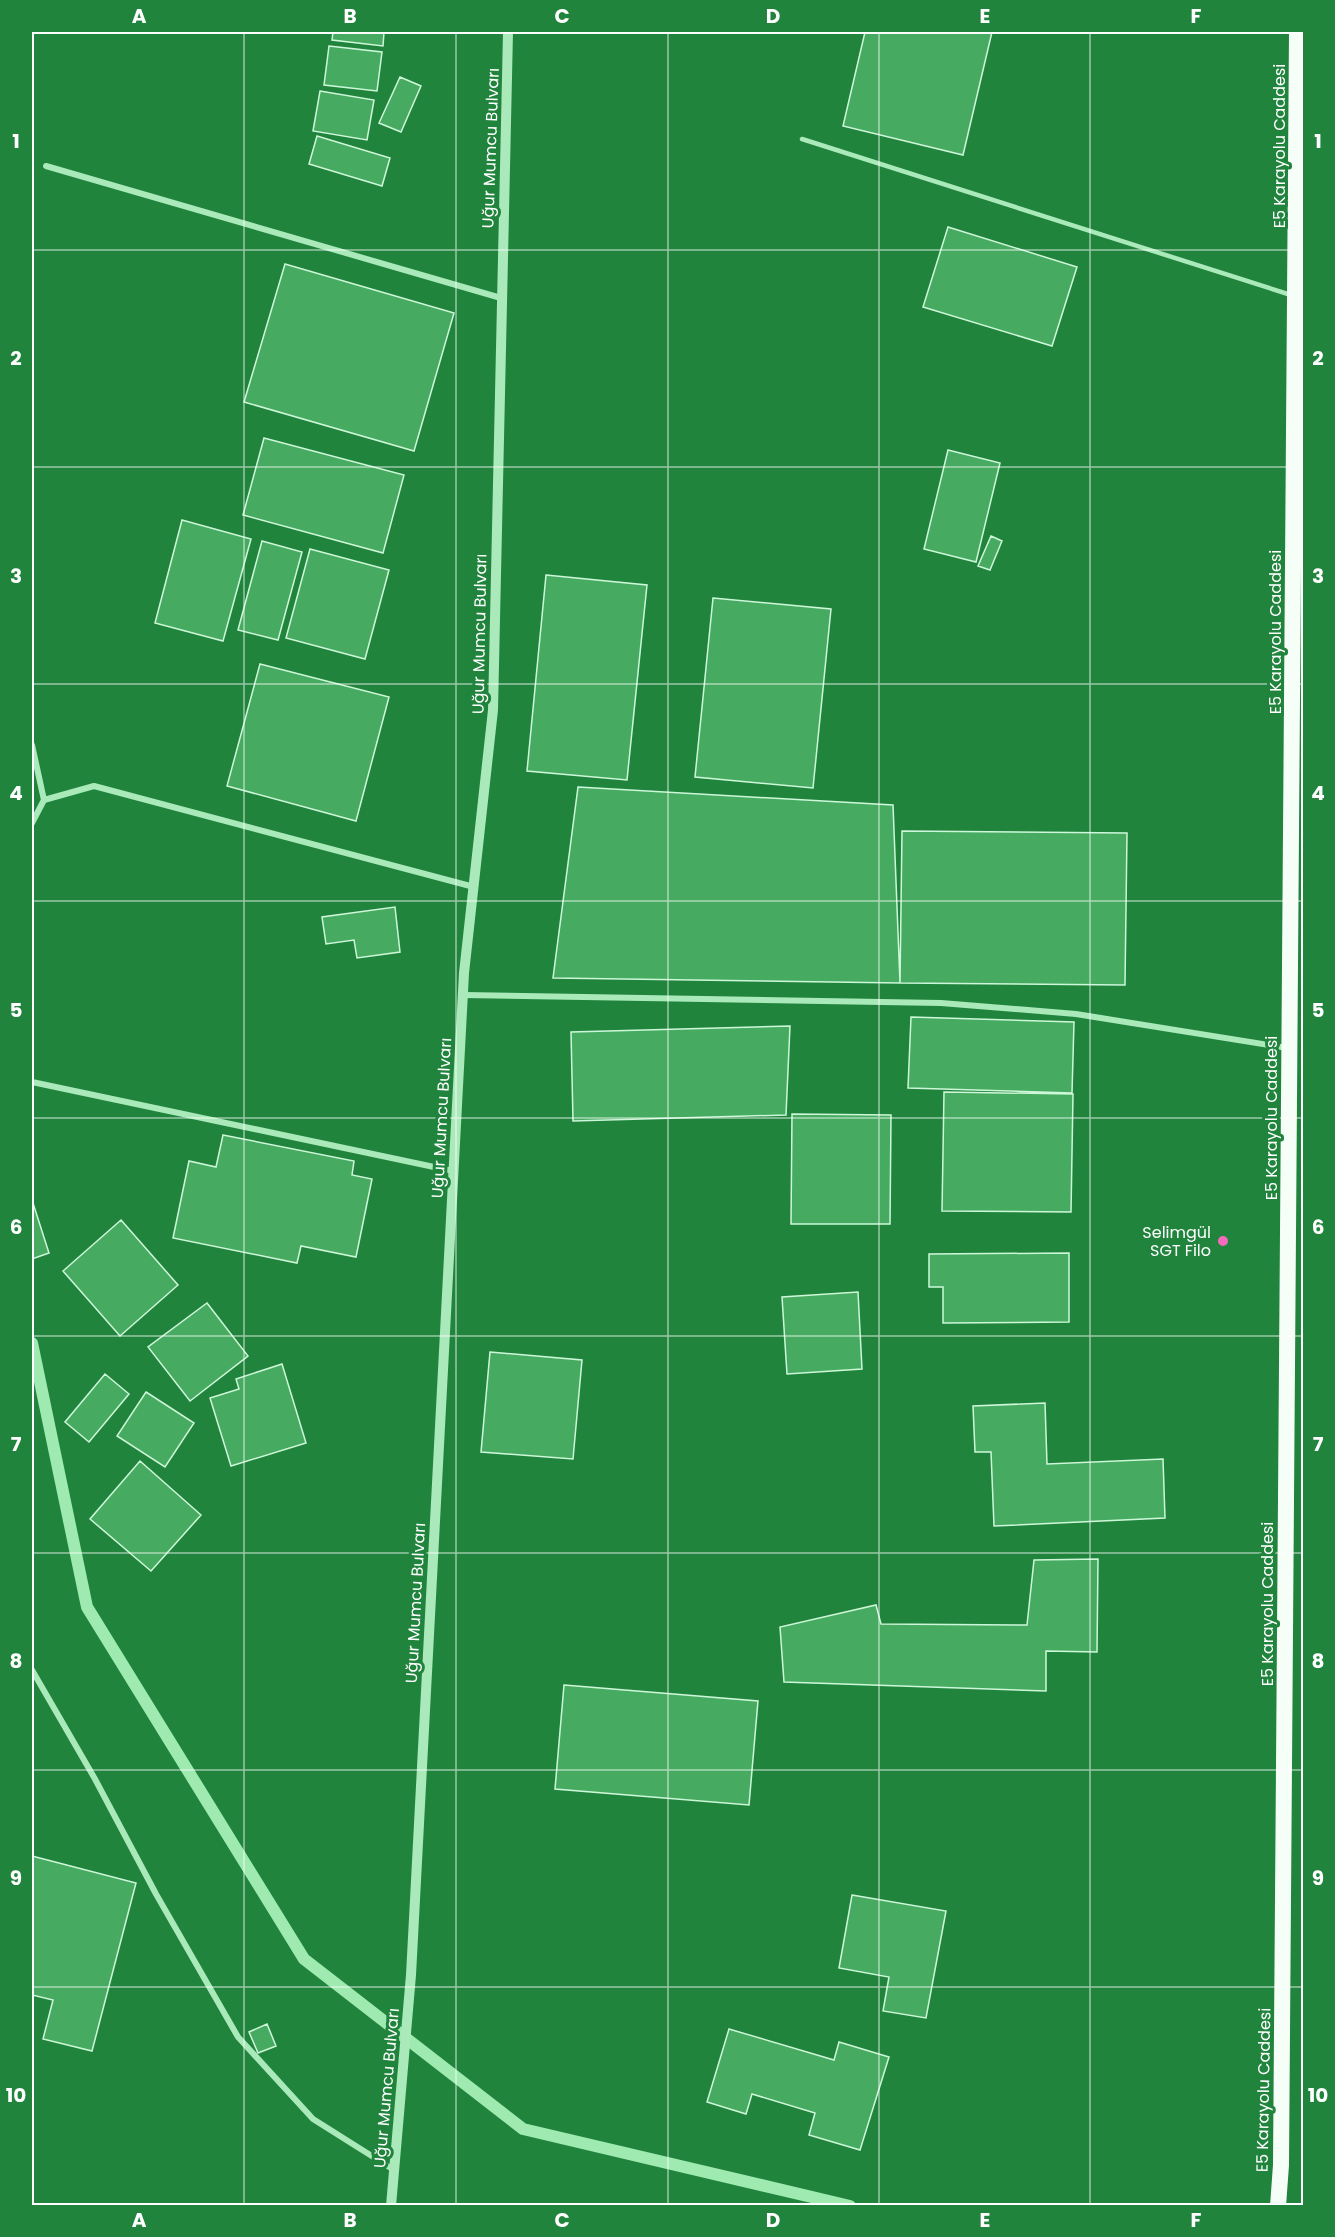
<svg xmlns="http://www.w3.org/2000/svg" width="1335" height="2237" viewBox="0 0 1335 2237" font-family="Poppins,sans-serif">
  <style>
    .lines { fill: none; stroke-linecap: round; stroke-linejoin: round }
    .stream { stroke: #9eeab1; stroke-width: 12 }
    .building { fill: #46ab61; stroke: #cef7d9; stroke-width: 1.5 }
    .service { stroke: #aae9ba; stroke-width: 4.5 }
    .minor { stroke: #aae9ba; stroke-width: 6 }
    .tertiary { stroke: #aae9ba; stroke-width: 10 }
    .trunk { stroke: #f6fef8; stroke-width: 16 }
    .grid { fill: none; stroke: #fff; stroke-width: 1.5; stroke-opacity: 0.55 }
    .poi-dot { fill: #f56bbb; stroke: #21843d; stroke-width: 2 }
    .labels { text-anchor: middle; stroke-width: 6; stroke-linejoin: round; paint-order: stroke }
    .street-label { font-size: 16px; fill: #fff; stroke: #21843d }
    .poi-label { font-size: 16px; fill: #fff; stroke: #21843d; text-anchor: end }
    .neatline { fill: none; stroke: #fff; stroke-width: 2 }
    .grid-label { font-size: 20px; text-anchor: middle; font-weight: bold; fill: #fff }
  </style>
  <rect width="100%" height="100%" fill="#21843d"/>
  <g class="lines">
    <path class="stream" d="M32,1343L87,1607L304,1959L523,2129L850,2206"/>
  </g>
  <path class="building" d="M333,32H384L383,46L332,40Z
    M865,32H992L963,155L843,126Z
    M329,46L382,52L377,91L324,85Z
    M400,77L421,86L401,132L379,123Z
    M320,91L374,100L367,140L313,131Z
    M317,136L390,158L382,186L309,164Z
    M948,227L1077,267L1052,346L923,307Z
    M285,264L454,313L414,451L244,402Z
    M264,438L404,475L383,553L243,515Z
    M948,450L1000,463L976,562L924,549Z
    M182,520L251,539L223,641L155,623Z
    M991,536L1002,541L990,570L978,566Z
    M262,541L302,552L278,640L238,630Z
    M310,549L389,570L365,659L286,638Z
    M546,575L647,585L627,780L527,771Z
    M713,598L831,609L813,788L695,777Z
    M260,664L389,697L356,821L227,786Z
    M578,787L893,805L900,983L553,978Z
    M902,831L1127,833L1125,985L900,983Z
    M395,907L400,952L357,958L354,940L326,944L322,917Z
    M911,1017L1074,1022L1072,1093L908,1088Z
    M790,1026L786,1115L573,1121L571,1032Z
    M944,1092L1073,1094L1071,1212L942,1211Z
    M792,1114L891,1115L890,1224H791Z
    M223,1135L354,1161L352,1175L372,1179L356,1257L301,1246L297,1263L173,1238L189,1161L216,1167Z
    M32,1200L49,1253L32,1259Z
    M121,1220L178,1285L120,1336L63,1271Z
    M1069,1253V1322L943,1323V1287H929V1254Z
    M858,1292L862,1369L787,1374L782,1297Z
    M207,1303L248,1356L190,1401L148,1347Z
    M490,1352L582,1360L573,1459L481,1452Z
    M282,1364L306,1443L231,1466L210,1398L239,1389L236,1379Z
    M105,1374L129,1394L89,1442L65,1422Z
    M146,1392L194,1423L165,1467L117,1436Z
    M1045,1403L1047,1464L1163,1459L1165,1518L994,1526L991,1452H975L973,1406Z
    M140,1461L201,1515L151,1571L90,1519Z
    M1098,1559L1097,1652L1046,1651V1691L784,1682L780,1627L876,1605L881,1624L1027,1625L1034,1560Z
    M564,1685L758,1701L749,1805L555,1789Z
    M32,1856L136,1883L92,2051L43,2039L53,2000L32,1995Z
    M852,1895L946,1911L926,2018L883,2011L889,1977L839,1968Z
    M267,2024L276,2046L258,2053L249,2032Z
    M729,2029L834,2060L839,2042L889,2057L860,2150L809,2135L815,2113L752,2094L746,2114L707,2102Z"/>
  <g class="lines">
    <path class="service" d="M802,139L1291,295"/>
    <path class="minor" d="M46,166L501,298
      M32,745L44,800
      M32,823L44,800L94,786L474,887
      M463,995L941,1003L1076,1014L1287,1048
      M32,1082L453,1171
      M32,1670L95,1779L156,1894L238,2037L313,2119L394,2170"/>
    <path class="tertiary" d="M391,2206L411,1975L464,973L493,710L508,32"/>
    <path class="trunk" d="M1278,2206L1281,2165L1297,32"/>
  </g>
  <path class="grid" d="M244,32V2206M456,32V2206M668,32V2206M879,32V2206M1090,32V2206M32,250H1304M32,467H1304M32,684H1304M32,901H1304M32,1118H1304M32,1336H1304M32,1553H1304M32,1770H1304M32,1987H1304"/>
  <circle class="poi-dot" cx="1223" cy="1241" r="6"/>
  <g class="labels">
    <g class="street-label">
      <text transform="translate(1279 146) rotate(-90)" y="6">E5 Karayolu Caddesi</text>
      <text transform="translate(490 148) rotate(-88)" y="6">Uğur Mumcu Bulvarı</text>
      <text transform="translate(1275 632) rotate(-90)" y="6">E5 Karayolu Caddesi</text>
      <text transform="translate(479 634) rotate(-89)" y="6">Uğur Mumcu Bulvarı</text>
      <text transform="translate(441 1118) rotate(-87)" y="6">Uğur Mumcu Bulvarı</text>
      <text transform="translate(1271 1118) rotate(-90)" y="6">E5 Karayolu Caddesi</text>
      <text transform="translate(415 1603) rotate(-87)" y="6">Uğur Mumcu Bulvarı</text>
      <text transform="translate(1267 1604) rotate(-90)" y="6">E5 Karayolu Caddesi</text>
      <text transform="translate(386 2088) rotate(-85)" y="6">Uğur Mumcu Bulvarı</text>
      <text transform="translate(1263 2090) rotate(-89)" y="6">E5 Karayolu Caddesi</text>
    </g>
    <g class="poi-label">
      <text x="1211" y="1238">Selimgül<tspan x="1211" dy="18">SGT Filo</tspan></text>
    </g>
  </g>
  <rect width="1335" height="2237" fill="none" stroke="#21843d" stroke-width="66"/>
  <rect x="33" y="33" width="1269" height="2171" class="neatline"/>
  <g class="grid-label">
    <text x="139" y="23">A</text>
    <text x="350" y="23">B</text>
    <text x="562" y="23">C</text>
    <text x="773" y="23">D</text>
    <text x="985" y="23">E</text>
    <text x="1196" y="23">F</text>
    <text x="16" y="148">1</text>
    <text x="1318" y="148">1</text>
    <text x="16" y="365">2</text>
    <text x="1318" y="365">2</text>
    <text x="16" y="583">3</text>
    <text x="1318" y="583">3</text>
    <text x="16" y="800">4</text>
    <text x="1318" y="800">4</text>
    <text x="16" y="1017">5</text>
    <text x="1318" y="1017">5</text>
    <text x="16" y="1234">6</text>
    <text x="1318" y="1234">6</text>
    <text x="16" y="1451">7</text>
    <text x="1318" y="1451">7</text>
    <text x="16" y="1668">8</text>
    <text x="1318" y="1668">8</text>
    <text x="16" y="1885">9</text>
    <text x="1318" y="1885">9</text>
    <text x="16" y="2102">10</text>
    <text x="1318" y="2102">10</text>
    <text x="139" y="2227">A</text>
    <text x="350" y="2227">B</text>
    <text x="562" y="2227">C</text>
    <text x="773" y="2227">D</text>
    <text x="985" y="2227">E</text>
    <text x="1196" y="2227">F</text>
  </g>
</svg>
